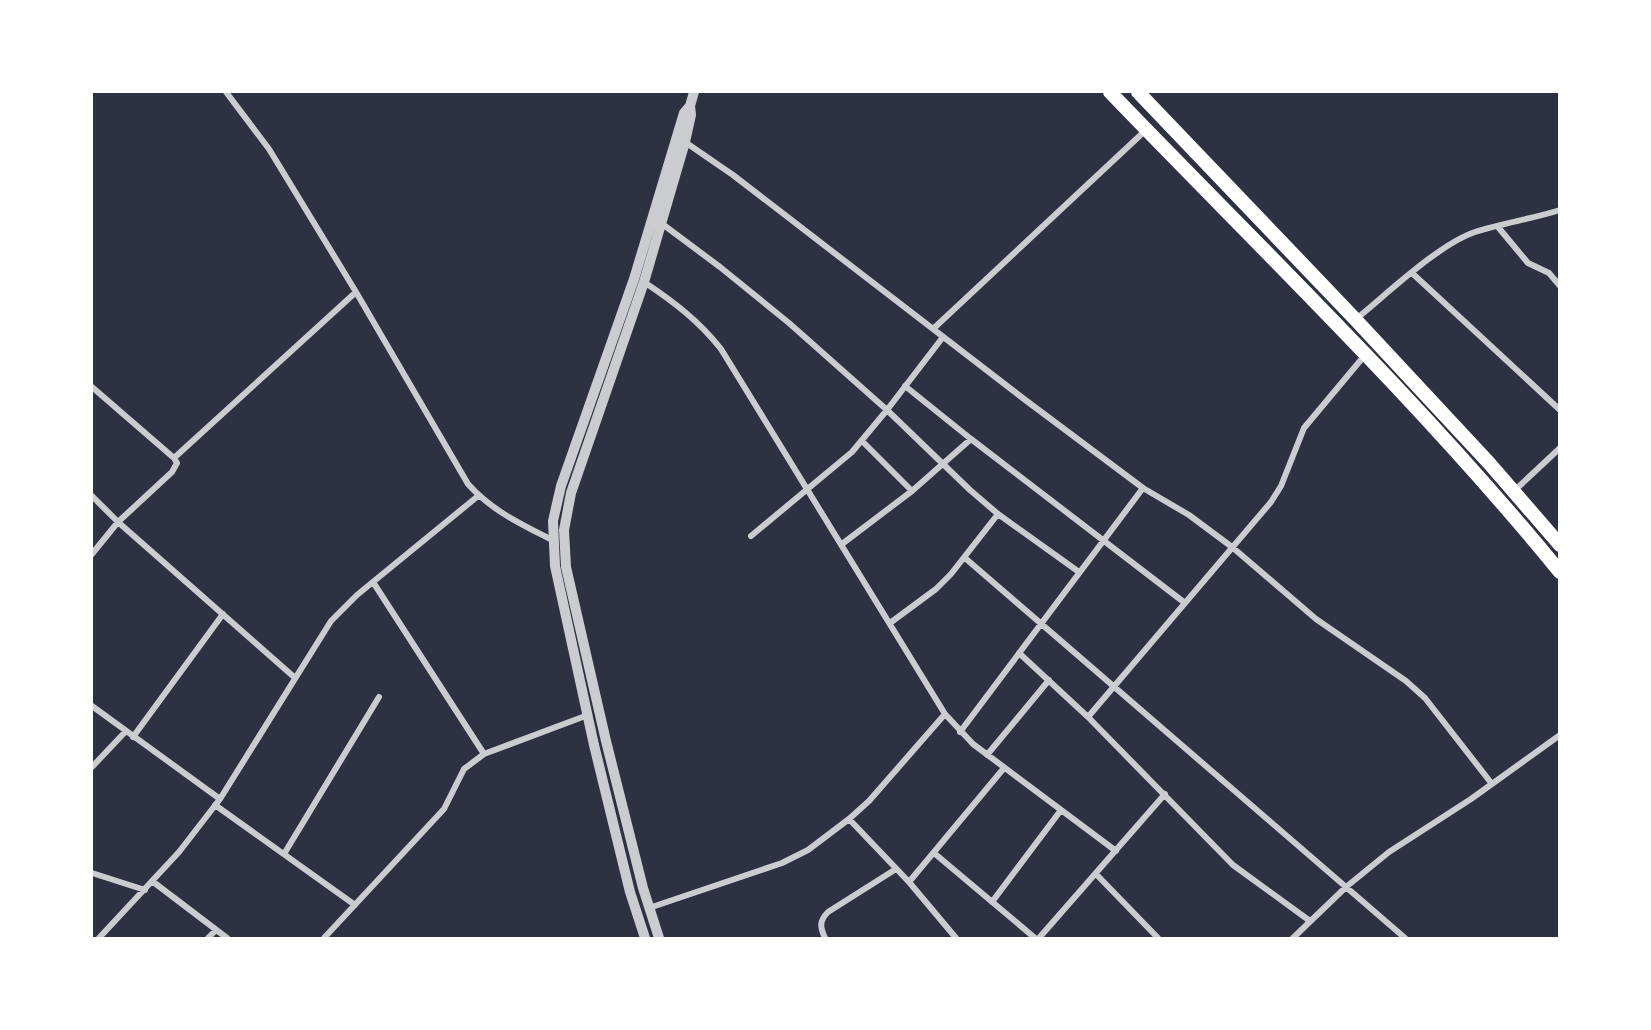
<svg xmlns="http://www.w3.org/2000/svg" width="1651" height="1030" viewBox="0 0 1651 1030" font-family="Cabin,sans-serif">
  <style>
    .lines { fill: none; stroke-linecap: round; stroke-linejoin: round }
    .minor { stroke: #caccd0; stroke-width: 6 }
    .tertiary { stroke: #caccd0; stroke-width: 10 }
    .primary { stroke: #fff; stroke-width: 14 }
  </style>
  <rect width="100%" height="100%" fill="#2d3142"/>
  <g class="lines">
    <path class="minor" d="M226,92L269,149L356,292L468,484C492,511 521,524 552,540
      M685,142L733,175L1024,399L1143,488L1189,515L1232,547L1316,619L1406,681L1425,698L1492,784
      M661,223L720,267L789,323L887,410L970,490L998,514L1079,572
      M1498,227L1528,263L1549,273L1560,286
      M1412,273L1560,410
      M644,282C674,302 699,321 721,349L945,714L973,744L1116,851
      M1356,319C1387,294 1439,244 1475,232C1502,223 1532,219 1560,210
      M933,329L1147,129
      M905,386L971,439L1185,603
      M92,387L174,458L177,463L172,472L118,522L92,554
      M862,441L912,491
      M174,458L356,292
      M1514,491L1560,448
      M92,496L118,522L294,677
      M751,536L852,452L887,410L943,337
      M842,544L912,491L971,439
      M965,558L1405,938
      M373,582L484,754
      M890,623L936,589L951,574L998,514
      M1019,653L1088,717L1233,865L1310,921
      M92,706L220,799
      M1088,717L1271,502L1281,486L1304,428L1365,355
      M960,732L1143,488
      M133,737L223,614
      M987,755L1049,680
      M92,767L126,731
      M215,805L355,905
      M849,819L909,882L956,938
      M934,853L1035,938
      M284,854L379,697
      M92,873L145,890
      M1096,874L1158,938
      M152,881L227,938
      M909,882L1004,768
      M992,902L1061,810
      M649,908L782,863L808,850L849,819L869,801L945,714
      M99,938L179,852L220,799L331,621L357,595L478,496
      M208,938L216,930
      M324,938L444,809L464,769L484,754L588,715
      M825,938C820,927 819,921 828,912L896,869
      M1039,938L1165,794
      M1293,938L1346,887L1389,852L1471,799L1560,735"/>
    <path class="tertiary" d="M645,938L630,892L594,745L555,566L553,521L561,486L634,279L684,113L690,106
      M659,938L643,888L606,741L566,567L564,530L571,493L644,282L685,142L691,115L690,106L694,92"/>
    <path class="primary" d="M1110,92C1262,250 1421,402 1560,572
      M1138,92L1355,319L1489,463L1560,545"/>
  </g>
  <rect width="1651" height="1030" fill="none" stroke="#ffffff" stroke-width="186"/>
</svg>
